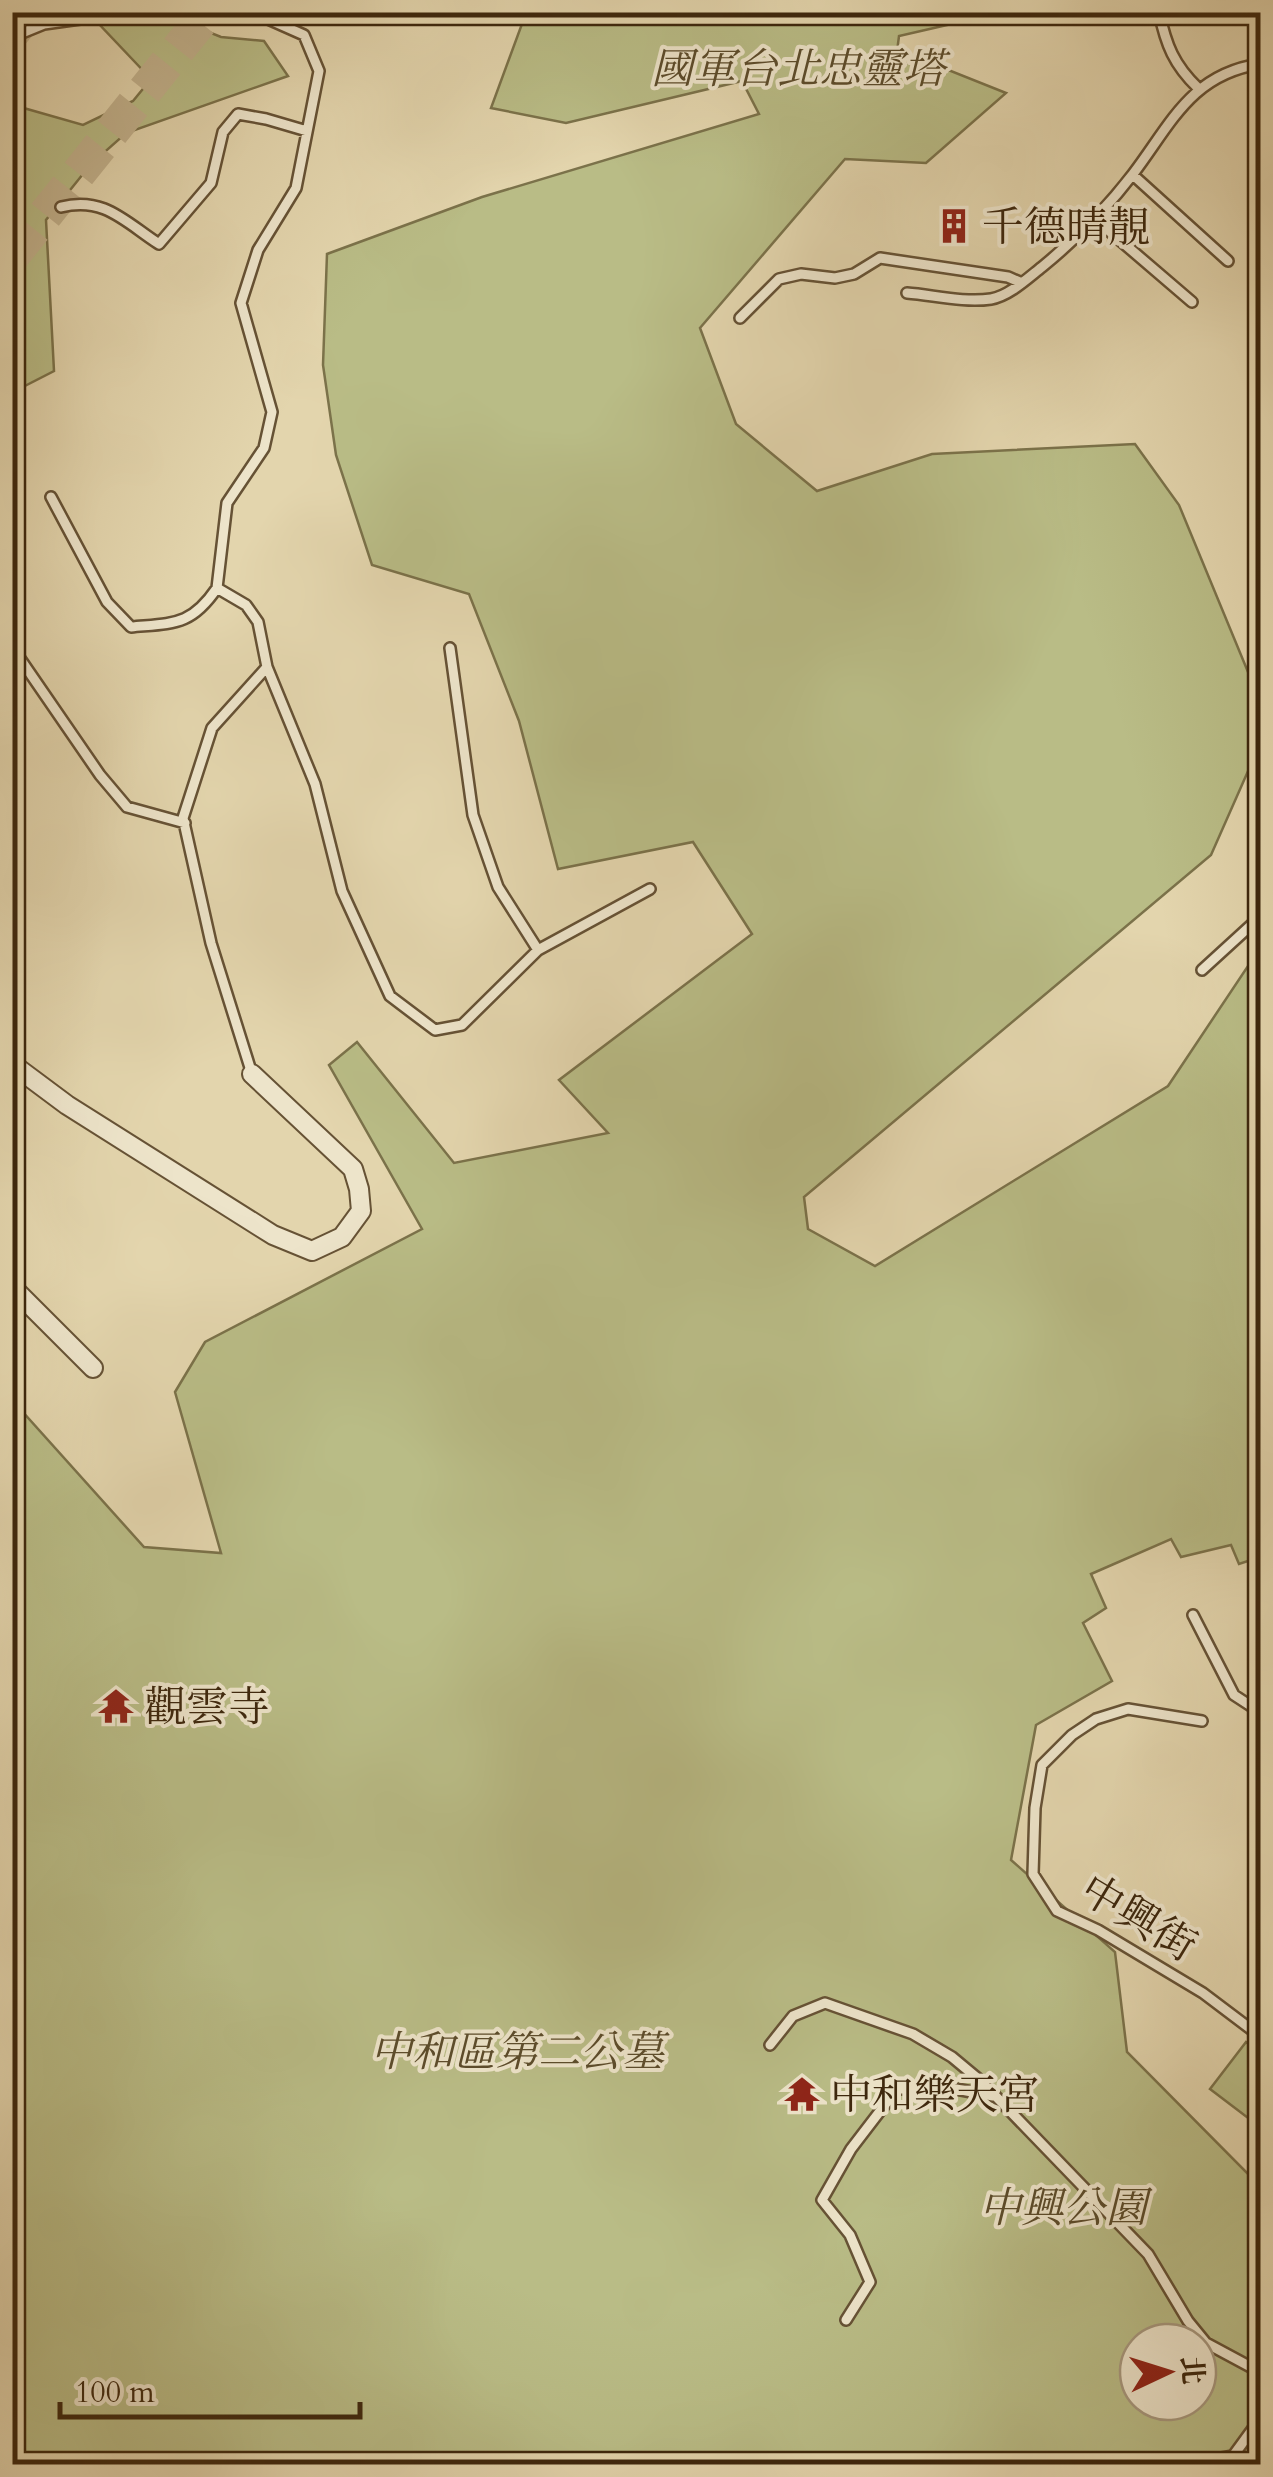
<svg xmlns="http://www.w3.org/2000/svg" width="1273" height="2477" viewBox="0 0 1273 2477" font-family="Cardo,'Noto Serif TC',serif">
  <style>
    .green { fill: #b9bc86; stroke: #7b724a; stroke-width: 2.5; fill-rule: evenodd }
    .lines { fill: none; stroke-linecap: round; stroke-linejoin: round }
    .motorway-tunnel { stroke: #c2b28d; stroke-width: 35; stroke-dasharray: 35 18; stroke-linecap: butt }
    .service-casing { stroke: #665235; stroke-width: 14 }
    .minor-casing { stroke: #665235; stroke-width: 22 }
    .service { stroke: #ede4ca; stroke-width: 9 }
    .minor { stroke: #ede4ca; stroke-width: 18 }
    .labels { text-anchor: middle; stroke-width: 8; stroke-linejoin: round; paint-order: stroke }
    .park-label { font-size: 42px; font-style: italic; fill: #5c4c2b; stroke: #ede4ca }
    .poi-label { font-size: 42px; fill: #3d270d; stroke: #ede4ca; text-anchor: start }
    .street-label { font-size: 42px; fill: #3d270d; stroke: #ede4ca }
  </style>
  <rect width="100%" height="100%" fill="#e3d5ad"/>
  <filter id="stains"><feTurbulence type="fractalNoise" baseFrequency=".002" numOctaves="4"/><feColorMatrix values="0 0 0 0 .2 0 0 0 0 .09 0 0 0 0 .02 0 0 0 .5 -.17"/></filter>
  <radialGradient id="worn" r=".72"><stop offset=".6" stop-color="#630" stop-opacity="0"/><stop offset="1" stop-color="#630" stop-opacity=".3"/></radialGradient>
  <path class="green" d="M13,13H161L221,37L264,41L288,76L126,133L91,164L46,220L54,371L13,392V105L83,125L133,101L151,79L96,21L13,18Z
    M526,13H958L960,22L899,36L895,67L921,59L1006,93L926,163L845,159L700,328L736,424L817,491L932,454L1135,444L1179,505L1260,701V744L1211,855L804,1197L808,1229L875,1266L1168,1086L1248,966L1260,962V1557L1239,1564L1231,1545L1181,1557L1171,1539L1091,1574L1106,1608L1083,1623L1112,1681L1036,1725L1011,1860L1115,1952L1127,2052L1260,2186V2464H13L12,1400L144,1547L221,1553L175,1392L205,1342L422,1229L329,1065L357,1042L454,1163L608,1133L559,1080L752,934L693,842L558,869L519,721L469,594L372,565L336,455L323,365L327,254L482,197L759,114L742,81L566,123L491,108ZM1138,2342H1198V2402H1138Z
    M1246,2042L1260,2053V2127L1210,2089Z"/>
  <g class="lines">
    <path class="motorway-tunnel" d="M12,33L29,12
      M12,256L208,12"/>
    <defs>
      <path id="service" d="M252,12L304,35L319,71L296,188L258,250L241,303L272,412L264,448L227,503L217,588L246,605L258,622L267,667L315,784L342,891L390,996L435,1030L462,1025L538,950L650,889
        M1159,12C1166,45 1174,65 1198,88
        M12,37L44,24L131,12
        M1133,175L1228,261
        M61,207C104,196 125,222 159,244L211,183L223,132L238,114L266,119L307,131
        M1094,218L1192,302
        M907,293C933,295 964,303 991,299C1009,296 1028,278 1042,267C1075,240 1107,208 1133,174C1171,124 1191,74 1260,64
        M740,318L779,279L801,274L835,278L854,274L880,258L1008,277L1022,283
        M51,497L107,602L131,627C174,623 191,626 217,588
        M12,647L100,775L127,807L185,823
        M450,648L473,815L498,887L538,950
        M1202,970L1260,917
        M252,1074L211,943L183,818L212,728L267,667
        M1193,1615L1234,1695L1260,1712
        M1202,1721L1128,1709L1096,1719L1072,1735L1042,1765L1035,1808L1033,1874L1057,1911L1098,1930L1203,1993L1260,2036
        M770,2045L793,2016L825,2003L913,2034L952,2057L982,2082L1148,2254L1188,2321L1206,2343L1260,2372
        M846,2320L870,2282L850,2235L822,2200L851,2149L897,2089H956L993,2096
        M1166,2460L1194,2463L1233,2456L1260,2419"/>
      <path id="minor" d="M12,1064L67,1105L273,1235L312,1251L342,1237L361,1211L359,1189L353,1169L252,1074
        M12,1287L93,1368"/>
    </defs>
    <use href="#service" class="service-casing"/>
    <use href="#minor" class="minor-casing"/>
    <use href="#service" class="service"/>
    <use href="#minor" class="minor"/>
  </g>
  <defs>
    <symbol id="building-bare" viewBox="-9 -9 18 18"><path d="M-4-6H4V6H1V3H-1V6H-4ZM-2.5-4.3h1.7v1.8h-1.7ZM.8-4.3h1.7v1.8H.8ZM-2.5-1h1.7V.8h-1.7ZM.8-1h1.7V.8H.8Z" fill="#8f2418" stroke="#ede4ca" stroke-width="2.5" paint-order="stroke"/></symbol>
    <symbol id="temple-bare" viewBox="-9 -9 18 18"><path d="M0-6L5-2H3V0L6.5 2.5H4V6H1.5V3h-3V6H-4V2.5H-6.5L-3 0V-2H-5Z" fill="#8f2418" stroke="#ede4ca" stroke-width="2.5" paint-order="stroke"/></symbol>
  </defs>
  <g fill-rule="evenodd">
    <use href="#building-bare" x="929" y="201" width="50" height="50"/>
    <use href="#temple-bare" x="91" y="1681" width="50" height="50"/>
    <use href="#temple-bare" x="777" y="2069" width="50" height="50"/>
  </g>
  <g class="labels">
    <g class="park-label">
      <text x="798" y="83">國軍台北忠靈塔</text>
      <text x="517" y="2066">中和區第二公墓</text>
      <text x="1063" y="2222">中興公園</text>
    </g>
    <g class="poi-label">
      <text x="982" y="241">千德晴靚</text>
      <text x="144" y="1721">觀雲寺</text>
      <text x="830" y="2109">中和樂天宮</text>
    </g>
    <g class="street-label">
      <text transform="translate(1139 1917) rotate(31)" y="15">中興街</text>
    </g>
  </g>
  <rect width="1273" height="2477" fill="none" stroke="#e3d5ad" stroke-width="50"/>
  <rect x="15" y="15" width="1243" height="2447" fill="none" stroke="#3d270d" stroke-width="5"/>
  <rect x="25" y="25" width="1223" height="2427" fill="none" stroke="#3d270d" stroke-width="2.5"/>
  <g transform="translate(1168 2372) rotate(86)"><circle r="48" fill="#ede4ca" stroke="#a7987e" stroke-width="2.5"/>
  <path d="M0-8L18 38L0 25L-18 38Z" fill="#8f2418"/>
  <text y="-15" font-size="28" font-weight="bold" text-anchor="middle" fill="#3d270d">北</text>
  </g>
  <path d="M60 2402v15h300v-15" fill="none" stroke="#3d270d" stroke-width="5"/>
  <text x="75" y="2402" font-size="30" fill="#3d270d" stroke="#ede4ca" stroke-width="8" paint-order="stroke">100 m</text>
  <rect width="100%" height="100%" filter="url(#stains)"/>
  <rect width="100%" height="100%" fill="url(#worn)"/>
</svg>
